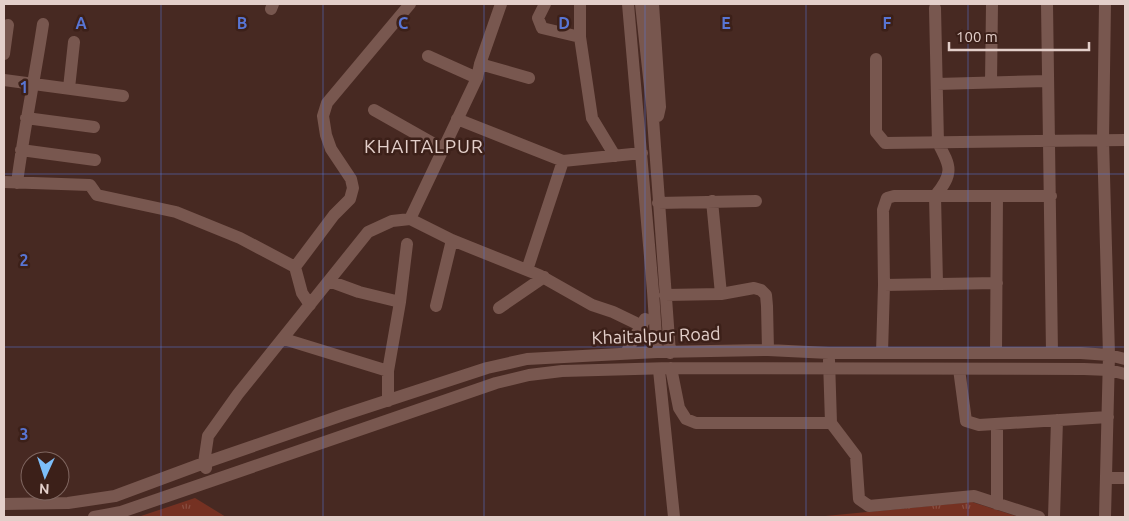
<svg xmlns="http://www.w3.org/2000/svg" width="1129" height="521" viewBox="0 0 1129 521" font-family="Ubuntu,sans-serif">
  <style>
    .grass { fill: url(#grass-tufts) }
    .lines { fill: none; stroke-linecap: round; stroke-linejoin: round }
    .minor { stroke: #78574f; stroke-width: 12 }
    .grid { fill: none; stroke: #5875d4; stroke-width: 1; stroke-opacity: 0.55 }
    .labels { text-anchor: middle; stroke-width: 5; stroke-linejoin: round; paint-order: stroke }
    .street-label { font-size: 18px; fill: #e3cfca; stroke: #3c2019 }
    .neighbourhood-label { font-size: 19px; letter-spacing: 1px; fill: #e3cfca; stroke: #3c2019 }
    .grid-label { font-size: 16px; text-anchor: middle; font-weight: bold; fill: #5875d4; stroke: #3c2019; stroke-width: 5; stroke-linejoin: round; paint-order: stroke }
  </style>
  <defs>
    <pattern id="grass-tufts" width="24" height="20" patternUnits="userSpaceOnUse" patternTransform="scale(1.25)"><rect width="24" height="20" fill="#753122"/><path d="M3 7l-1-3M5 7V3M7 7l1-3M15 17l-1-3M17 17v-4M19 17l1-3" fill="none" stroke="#884e41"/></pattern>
  </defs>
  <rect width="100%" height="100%" fill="#472922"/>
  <path class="grass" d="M195,498L226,517H138Z
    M972,502L1019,517H815Z"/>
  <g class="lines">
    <path class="minor" d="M545,4L538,18L542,28L580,37
      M580,4V37L592,118L615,156
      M628,4L653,291L657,352
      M641,4L652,105L670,353
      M653,4L660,107L658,116
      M1047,4L1052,353
      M1105,4L1103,140L1109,355L1105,517
      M935,8L938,143C951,167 954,173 935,196L937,283
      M271,9L273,4
      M4,54L8,25
      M428,56L477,78
      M876,59V132L885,143L1125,140
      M480,64L529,78
      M4,80L123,96
      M991,82L992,4
      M937,84L1048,81
      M69,88L74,42
      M374,110L443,149
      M26,118L94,127
      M457,119L563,161L642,153
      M21,150L95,160
      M4,182L90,185L97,195L176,212L240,238L295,267L302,293L310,305
      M17,183C24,129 35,77 43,24
      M712,201L721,294
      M658,203L756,201
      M410,219L452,240L539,275L592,305L613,312L642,326
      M295,267L334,215L350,199L353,188L351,179L331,149L326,135L323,116L327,103L410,4
      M527,270L563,161
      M329,281L359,292L400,302
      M997,283L884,285L883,210L887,198L894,196H1051
      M665,295L721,294L754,288L761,290L766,295L767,306L768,350
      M436,306L452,240
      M499,308L544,277
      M284,339L388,371
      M626,353L645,319
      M882,353L884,285
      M996,353L997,196
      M829,360L831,423L856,456L859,499L869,506L974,496L1039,517
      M671,368L679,408L686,419L696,423H831
      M959,369L966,421L979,425L1108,417
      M659,370L674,517
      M388,401V371L400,302L407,244
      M206,468L204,463L208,436L238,394L368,232L392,221L410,219L477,78L480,64L501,4
      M1106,478H1125
      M4,504L68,503L115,496L204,463L343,415L487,368L527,359L657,352L768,350L829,353H1081L1109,355L1125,359
      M997,504V424
      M94,517L121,512L496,383L529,375L562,371L671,368L1084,369L1109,370L1125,374
      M1054,517L1057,420"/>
  </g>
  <path class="grid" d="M161,4V517M323,4V517M484,4V517M645,4V517M806,4V517M968,4V517M4,174H1125M4,347H1125"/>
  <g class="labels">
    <g class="street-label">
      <text transform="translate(656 336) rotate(-2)" y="6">Khaitalpur Road</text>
    </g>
    <g class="neighbourhood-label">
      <text x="424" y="153">KHAITALPUR</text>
    </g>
  </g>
  <g class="grid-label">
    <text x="81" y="29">A</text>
    <text x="242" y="29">B</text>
    <text x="403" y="29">C</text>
    <text x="564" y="29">D</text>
    <text x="726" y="29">E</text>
    <text x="887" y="29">F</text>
    <text x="24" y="93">1</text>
    <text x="24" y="266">2</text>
    <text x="24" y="440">3</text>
  </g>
  <rect width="1129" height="521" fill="none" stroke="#e3cfca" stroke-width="10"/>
  <g transform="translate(45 476) rotate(183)"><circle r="24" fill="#3c2019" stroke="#7f6660"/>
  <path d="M0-4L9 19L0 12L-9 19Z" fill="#7cbef9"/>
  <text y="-8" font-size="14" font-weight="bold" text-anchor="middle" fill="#e3cfca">N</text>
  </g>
  <path d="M949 42v8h140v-8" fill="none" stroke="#e3cfca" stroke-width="2.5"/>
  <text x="956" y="42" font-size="15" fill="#e3cfca" stroke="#3c2019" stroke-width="4" paint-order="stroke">100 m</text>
</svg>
